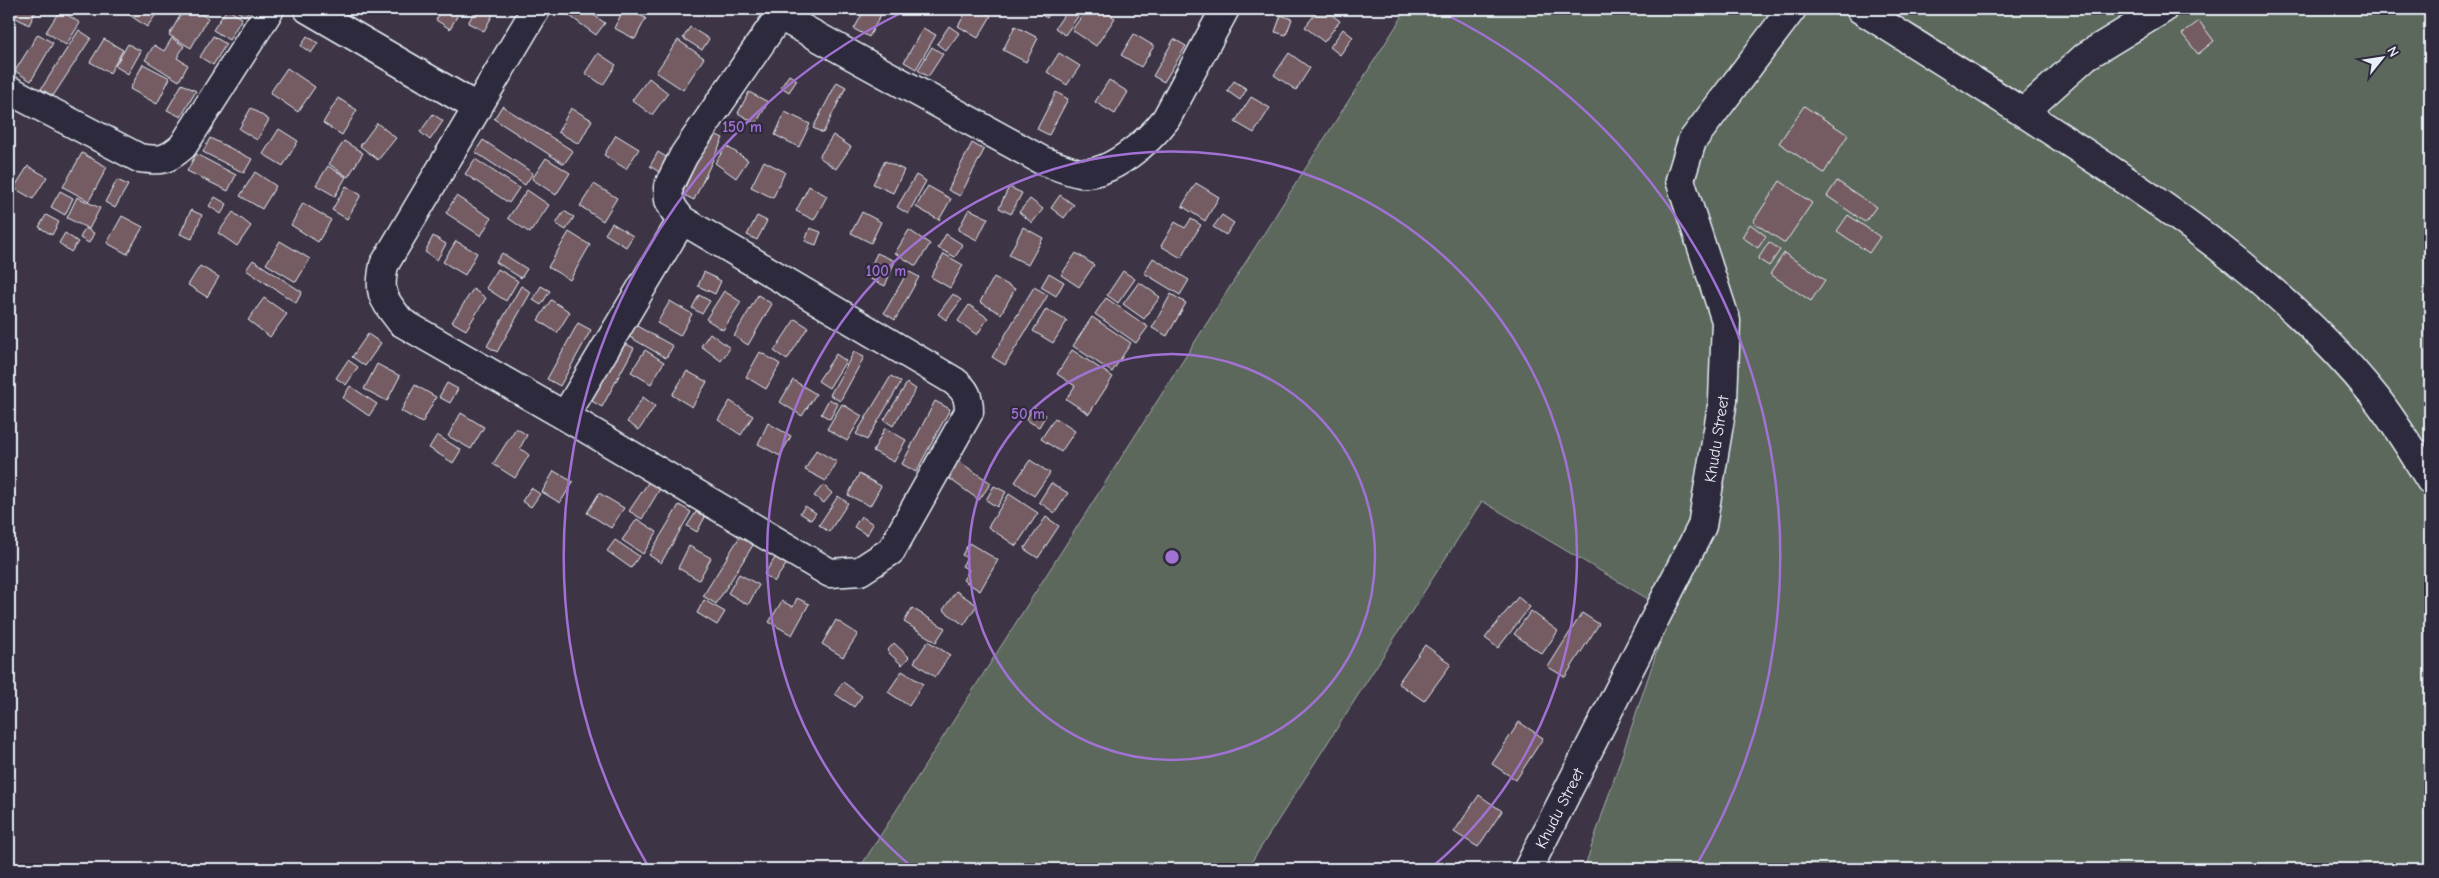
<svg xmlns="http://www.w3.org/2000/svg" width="2439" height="878" viewBox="0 0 2439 878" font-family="'Comic Neue',sans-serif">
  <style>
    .green { fill: #5c675b; stroke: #a2acaa }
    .building { fill: #745c64; stroke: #e8f1f8 }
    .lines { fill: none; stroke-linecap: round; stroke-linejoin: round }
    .minor-casing { stroke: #e8f1f8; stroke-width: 31 }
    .minor { stroke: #2f2a3d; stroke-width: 28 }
    .ring { fill: none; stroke: #a171d3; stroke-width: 2.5 }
    .labels { text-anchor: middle; stroke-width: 4.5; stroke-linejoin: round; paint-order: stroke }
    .street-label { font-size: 16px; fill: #e8f1f8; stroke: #2f2a3d }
    .centre { fill: #a171d3; stroke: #2f2a3d; stroke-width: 2.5 }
    .ring-label { font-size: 15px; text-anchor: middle; font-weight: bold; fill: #a171d3; stroke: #2f2a3d; stroke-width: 4.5; stroke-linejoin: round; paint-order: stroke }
  </style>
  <rect width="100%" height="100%" fill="#3d3445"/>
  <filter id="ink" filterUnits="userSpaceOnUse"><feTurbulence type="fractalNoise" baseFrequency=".02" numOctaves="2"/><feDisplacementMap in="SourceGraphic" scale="10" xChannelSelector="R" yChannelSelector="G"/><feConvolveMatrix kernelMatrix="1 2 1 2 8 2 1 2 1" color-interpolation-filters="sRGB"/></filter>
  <g filter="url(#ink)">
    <path class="green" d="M1407,9H2430V869H1584L1670,612L1482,501L1247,869H859Z"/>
    <path class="building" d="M11,9H37L29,25L9,14Z
      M121,9H160L147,27Z
      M184,9H191L208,18L191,48L169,35Z
      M227,9L242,18L229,40L213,30Z
      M233,9H250L245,16Z
      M442,9H461L450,29L436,20Z
      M476,9H496L484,31L468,23Z
      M571,9H585L605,23L596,35L567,14Z
      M624,9L646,18L635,39L614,28Z
      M865,9H884L869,37L854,29Z
      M968,9H979L991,16L978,38L958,26Z
      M1031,9H1052L1047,18Z
      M1068,9H1083L1065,35L1055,28Z
      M1087,9H1101L1115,18L1096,46L1072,30Z
      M1319,9H1324L1340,21L1324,42L1305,27Z
      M60,10L80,23L66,45L46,32Z
      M1281,15L1292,19L1286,35L1275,32Z
      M2199,21L2214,41L2198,54L2182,34Z
      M949,26L959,33L946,51L937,44Z
      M1015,26L1038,38L1026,62L1003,50Z
      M690,27L709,39L702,50L683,38Z
      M923,28L936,35L916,69L904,62Z
      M1343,29L1353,37L1340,55L1330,47Z
      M79,30L91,38L53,96L41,89Z
      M38,34L53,43L31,81L15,71Z
      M1134,34L1154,46L1141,67L1121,55Z
      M213,36L226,44L213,65L200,57Z
      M307,36L318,43L311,53L301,46Z
      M172,38L184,46L177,58L188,65L179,81L145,60L154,45L164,51Z
      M104,39L123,50L110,73L90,62Z
      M1174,39L1186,46L1164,82L1153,76Z
      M678,40L704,58L683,90L656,72Z
      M128,44L141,51L128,74L115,66Z
      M932,47L943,54L928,77L918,70Z
      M598,53L616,65L603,85L585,73Z
      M1059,53L1080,66L1067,85L1047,72Z
      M1289,53L1310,68L1296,90L1274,75Z
      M143,64L170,78L157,104L130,89Z
      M287,68L315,87L298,112L270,93Z
      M789,75L797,80L789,92L781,87Z
      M649,78L668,93L652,115L632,100Z
      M1109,80L1128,92L1115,114L1095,102Z
      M1234,81L1247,89L1240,100L1227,91Z
      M837,82L846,87L823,133L813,128Z
      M182,84L196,91L181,117L167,110Z
      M749,92L768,102L756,124L738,113Z
      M1056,92L1068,99L1049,135L1037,129Z
      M1251,97L1270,108L1254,133L1235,122Z
      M338,98L357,110L342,135L323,123Z
      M502,106L573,151L564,164L494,119Z
      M1804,106L1848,135L1824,173L1779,143Z
      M251,108L269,120L257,140L239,129Z
      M571,108L592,120L579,144L558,132Z
      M785,112L810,124L799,147L775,135Z
      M433,114L443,121L430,140L420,132Z
      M377,123L396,138L378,160L360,146Z
      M279,129L298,141L283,166L263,154Z
      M710,132L723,138L694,200L682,194Z
      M616,135L639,149L626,169L604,155Z
      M833,135L851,147L836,169L819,157Z
      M210,138L252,159L244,173L203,152Z
      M483,140L533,173L525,185L475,152Z
      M344,141L363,153L348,177L329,164Z
      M972,143L984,150L960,196L948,190Z
      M726,146L748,160L736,178L715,163Z
      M658,152L671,160L662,174L650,166Z
      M82,153L107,167L89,201L63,187Z
      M196,154L236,175L228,191L187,171Z
      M546,158L570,173L556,195L532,179Z
      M475,159L519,188L509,203L465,174Z
      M764,161L785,172L773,198L751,187Z
      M885,161L904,170L893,193L873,184Z
      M28,166L47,177L33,199L14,188Z
      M328,166L346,177L335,196L316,185Z
      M255,172L276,186L262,209L240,196Z
      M916,175L926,181L908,214L897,207Z
      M117,180L128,185L115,208L105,202Z
      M1780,181L1812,203L1785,243L1753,222Z
      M1837,181L1876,207L1865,222L1827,196Z
      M1196,183L1219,197L1205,221L1182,206Z
      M594,184L617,198L603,221L580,206Z
      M346,186L361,195L347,219L332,210Z
      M809,186L827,196L814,220L796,211Z
      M928,186L951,199L939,220L916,207Z
      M1009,187L1022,193L1011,214L999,208Z
      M527,190L549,205L530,233L508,218Z
      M60,191L73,198L65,215L51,207Z
      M1060,195L1074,205L1064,218L1051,208Z
      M456,196L491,218L481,236L446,213Z
      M77,197L100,208L89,229L67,218Z
      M215,197L227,204L221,214L209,206Z
      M1030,199L1043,209L1032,223L1019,212Z
      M303,203L331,220L318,242L291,225Z
      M969,209L988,218L977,240L958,230Z
      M191,210L202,215L192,239L180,234Z
      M564,211L574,217L566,230L556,224Z
      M233,212L251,226L237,246L218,233Z
      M862,212L881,222L871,243L851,233Z
      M46,215L59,222L52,235L39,227Z
      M1222,215L1234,223L1226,235L1213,227Z
      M1848,215L1880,237L1869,253L1837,231Z
      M122,216L143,227L127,254L107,243Z
      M757,216L767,221L757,240L747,235Z
      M1191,219L1201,225L1181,258L1161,246L1175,222L1185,228Z
      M612,223L633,236L626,247L605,234Z
      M1750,224L1766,236L1758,248L1742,237Z
      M1023,227L1043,238L1028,265L1009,255Z
      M85,228L94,233L89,243L80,238Z
      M810,228L821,232L816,245L805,241Z
      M909,230L930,244L916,266L895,253Z
      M569,232L590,245L570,280L548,267Z
      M65,233L78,242L71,252L59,243Z
      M946,234L963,245L955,257L938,248Z
      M433,236L446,244L437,260L425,252Z
      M280,241L310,259L296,282L266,264Z
      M456,241L477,253L465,275L443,262Z
      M1769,242L1780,250L1769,266L1758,259Z
      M502,253L527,269L521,278L496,262Z
      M877,253L895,261L885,286L866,277Z
      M1076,253L1094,265L1079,287L1061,275Z
      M1784,253L1825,280L1811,301L1770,274Z
      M944,254L963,265L950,288L931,277Z
      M1153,258L1189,280L1180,295L1144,273Z
      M253,260L302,292L296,303L246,270Z
      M200,266L219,277L207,297L188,285Z
      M498,269L518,281L506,301L486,288Z
      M908,271L919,277L895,320L884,313Z
      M1123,271L1135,279L1118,303L1107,295Z
      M704,272L721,281L715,294L698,286Z
      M1049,273L1064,282L1056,296L1041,287Z
      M994,277L1015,289L1001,314L980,302Z
      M1139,282L1160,297L1144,319L1123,304Z
      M521,286L531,292L497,352L487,346Z
      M541,286L550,291L541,305L533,300Z
      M1034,287L1048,295L1005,365L992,357Z
      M473,289L486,298L466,330L452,322Z
      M724,291L741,302L723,330L706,319Z
      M953,294L961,300L946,320L938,314Z
      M1171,294L1186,303L1167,336L1152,328Z
      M699,295L710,301L702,314L692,308Z
      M758,295L772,304L748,345L734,336Z
      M264,298L287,314L270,337L248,320Z
      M1106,298L1148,327L1136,343L1095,314Z
      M551,300L570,312L557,333L538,320Z
      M670,301L692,314L680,336L657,323Z
      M969,305L988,318L977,335L958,321Z
      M1046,309L1067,321L1053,343L1033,331Z
      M1092,317L1131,343L1112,372L1073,346Z
      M795,319L808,327L787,360L774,351Z
      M578,323L591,330L560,386L547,379Z
      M635,325L673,346L666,358L628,336Z
      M710,333L730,348L721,361L701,346Z
      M368,334L381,343L365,366L352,357Z
      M622,342L634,348L602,407L590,400Z
      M645,350L664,362L651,384L631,372Z
      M1072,350L1113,377L1089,414L1066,399L1075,386L1057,374Z
      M760,352L780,364L766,389L746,377Z
      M854,352L864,357L840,401L830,395Z
      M836,354L846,361L829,388L818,381Z
      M348,360L358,367L346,385L336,378Z
      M377,364L400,376L387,401L364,389Z
      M687,371L707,382L692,407L672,395Z
      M891,376L901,382L867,440L856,434Z
      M793,380L816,394L802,416L780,402Z
      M447,383L458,389L450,403L439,397Z
      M907,383L916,389L893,426L884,420Z
      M415,385L436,397L422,423L401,411Z
      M350,386L377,404L369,416L343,398Z
      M643,397L655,406L639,430L627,422Z
      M829,399L838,404L830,419L821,414Z
      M730,401L753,416L741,435L718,420Z
      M935,401L950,409L916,472L902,464Z
      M842,404L862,416L847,441L827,429Z
      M1033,407L1046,415L1039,427L1026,420Z
      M461,413L484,427L471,449L448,436Z
      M1055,418L1075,431L1061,452L1041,439Z
      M768,423L791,436L780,456L758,444Z
      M516,428L527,435L520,448L529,455L515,478L493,464Z
      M885,428L906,440L894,462L873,451Z
      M437,435L461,450L453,463L429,448Z
      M816,450L837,462L826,481L805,470Z
      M1030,460L1050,473L1034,496L1015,482Z
      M958,461L991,483L979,500L947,477Z
      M554,471L573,482L560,503L542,492Z
      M859,474L881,486L870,506L848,495Z
      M650,480L661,487L642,519L629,511Z
      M1051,483L1068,493L1055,513L1039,502Z
      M823,485L832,493L824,503L814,496Z
      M994,486L1006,492L997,507L986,500Z
      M531,488L540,494L531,507L522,501Z
      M599,493L624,508L611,528L587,513Z
      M1009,494L1038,513L1016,546L988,527Z
      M838,496L848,503L829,532L819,525Z
      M679,505L691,512L661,563L649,555Z
      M805,506L816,513L811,520L800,513Z
      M696,512L705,517L697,532L687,526Z
      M861,516L873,524L867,535L854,527Z
      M1046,517L1059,526L1038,558L1024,549Z
      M637,519L657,532L643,554L622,540Z
      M742,533L755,542L716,604L703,596Z
      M615,540L639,556L631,568L607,551Z
      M969,543L998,560L980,591L963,580L969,570L962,566L967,558L962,555Z
      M689,546L711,558L699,580L678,568Z
      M780,551L790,559L774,582L764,574Z
      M739,574L759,585L748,605L728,593Z
      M956,591L977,605L964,625L943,610Z
      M1518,597L1530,607L1498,648L1485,638Z
      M797,598L809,604L792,635L769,622L782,601L793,607Z
      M704,600L725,612L717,625L697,613Z
      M912,608L945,628L936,642L904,622Z
      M1531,611L1558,631L1542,654L1514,634Z
      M1582,613L1599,624L1565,677L1548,667Z
      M836,620L858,634L843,657L822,644Z
      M928,641L950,655L935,677L914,662Z
      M894,643L909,657L902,665L887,651Z
      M1425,645L1451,664L1424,701L1398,683Z
      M902,671L923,684L909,706L888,692Z
      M843,682L862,696L854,707L835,694Z
      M1519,722L1543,738L1516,780L1492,764Z
      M1479,795L1502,811L1478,847L1454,832Z"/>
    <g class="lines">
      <defs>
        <path id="minor" d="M308,9L478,108
          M536,9L384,265C378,295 383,298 401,322L565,416L830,573L860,571L891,551L969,412C969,397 966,390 954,381L682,220L674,210L669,200L668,187L684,155L784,9
          M1860,9C1931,54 2003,99 2073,145C2183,217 2293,294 2376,398C2396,424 2413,452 2430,480
          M780,16L1043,161C1055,165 1068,171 1080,173C1110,176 1149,141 1166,119L1225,9
          M9,90L139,158C161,161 166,161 183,146L270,9
          M2024,112L2086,56L2163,9
          M565,416L682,220
          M1528,869L1702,526L1723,400L1726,321L1680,180L1692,141L1792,9"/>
      </defs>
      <use href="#minor" class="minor-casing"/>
      <use href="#minor" class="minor"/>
    </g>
  </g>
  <g class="ring">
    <circle cx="1172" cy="557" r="203"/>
    <path d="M912 867A405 405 0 1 1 1432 867"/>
    <path d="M648 866A608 608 0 0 1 905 11M1439 11A608 608 0 0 1 1696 866"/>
  </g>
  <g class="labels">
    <g class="street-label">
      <text transform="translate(1716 439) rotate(-81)" y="6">Khudu Street</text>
      <text transform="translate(1559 808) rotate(-63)" y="6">Khudu Street</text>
    </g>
  </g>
  <circle cx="1172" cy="557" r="8" class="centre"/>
  <g class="ring-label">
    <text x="742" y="132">150 m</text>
    <text x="886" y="276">100 m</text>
    <text x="1028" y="419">50 m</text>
  </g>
  <rect width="2439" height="878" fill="none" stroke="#2f2a3d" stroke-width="30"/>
  <rect x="15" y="15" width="2409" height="848" fill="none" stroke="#e8f1f8" stroke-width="2" filter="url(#ink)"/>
  <g transform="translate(2382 58) rotate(60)" stroke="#2f2a3d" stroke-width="4" paint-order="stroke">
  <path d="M0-4L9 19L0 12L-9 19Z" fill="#e8f1f8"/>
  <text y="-8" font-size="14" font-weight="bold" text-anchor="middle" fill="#e8f1f8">N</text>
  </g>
</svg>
